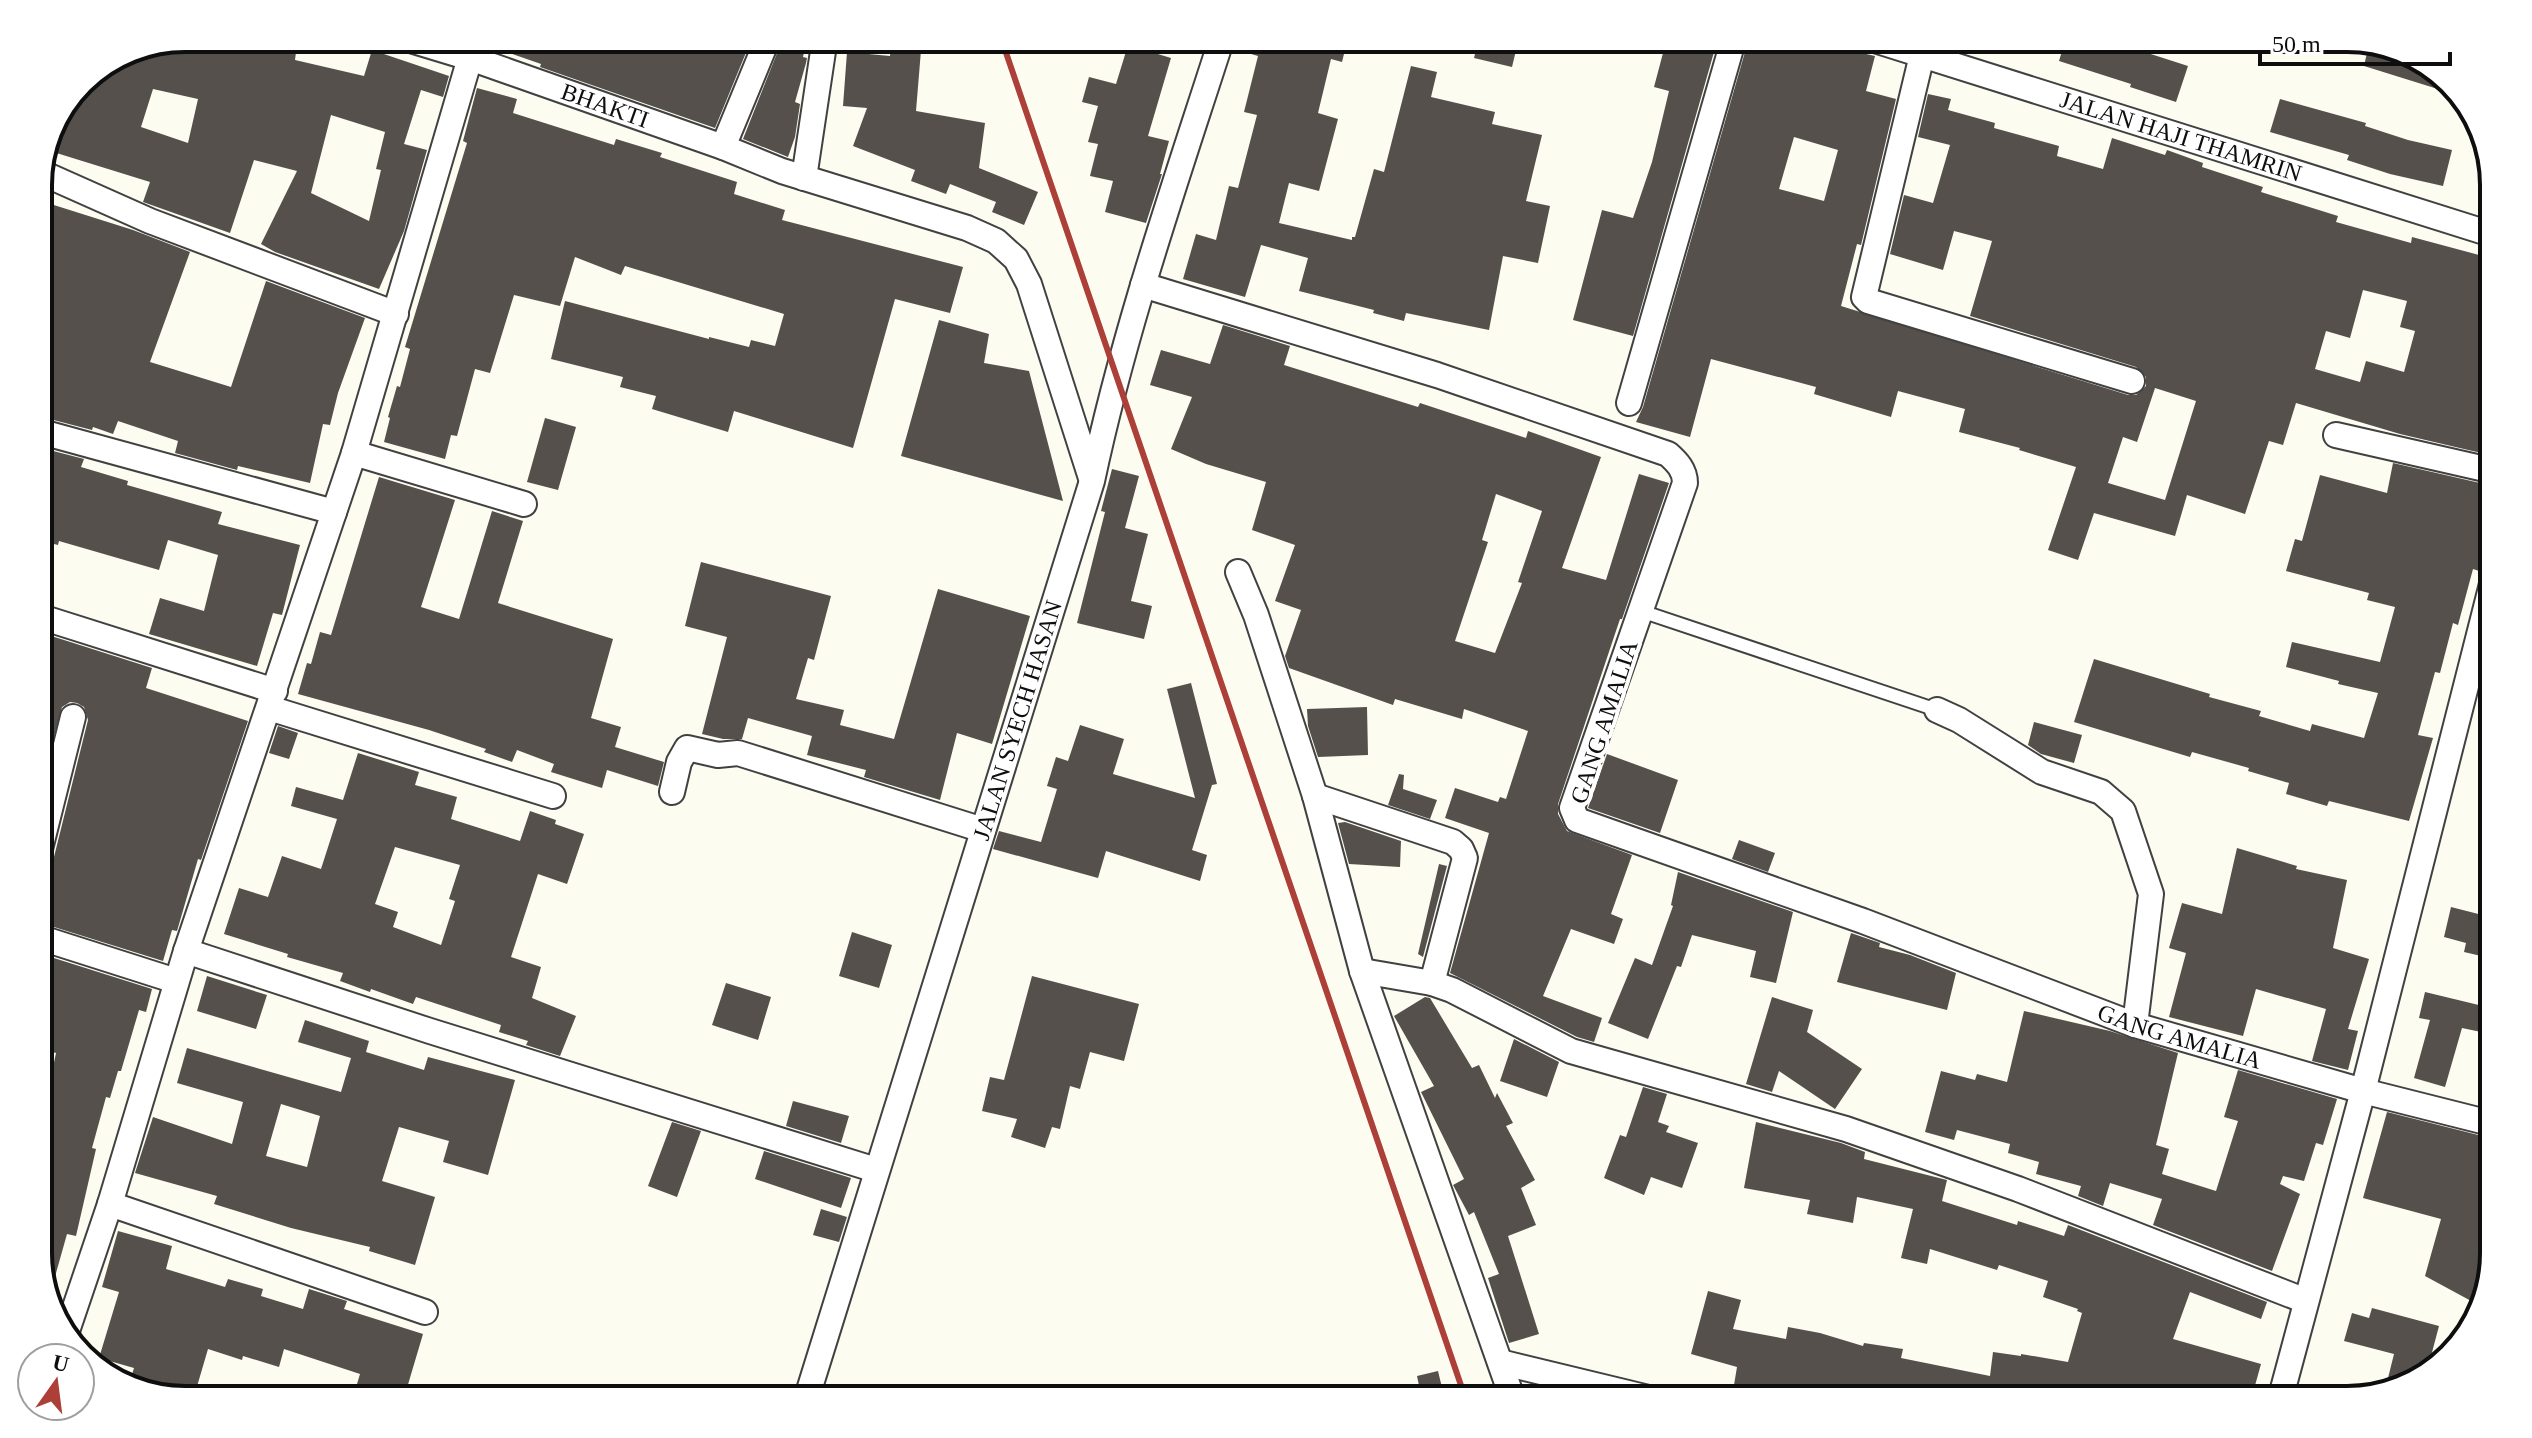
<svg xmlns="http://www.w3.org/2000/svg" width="2532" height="1438" viewBox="0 0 2532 1438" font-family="Georgia,serif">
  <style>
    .building { fill: #55504b; fill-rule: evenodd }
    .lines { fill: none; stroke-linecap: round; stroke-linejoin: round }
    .service-casing { stroke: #414141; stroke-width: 16 }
    .minor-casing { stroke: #414141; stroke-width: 28 }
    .service { stroke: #fff; stroke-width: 12 }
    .minor { stroke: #fff; stroke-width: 24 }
    .rail { stroke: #ac3f37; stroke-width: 6 }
    .labels { text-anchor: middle; stroke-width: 8; stroke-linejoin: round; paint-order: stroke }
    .street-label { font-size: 24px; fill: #0e0e0e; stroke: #fff }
    .rim { fill: none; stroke: #0e0e0e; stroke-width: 4 }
  </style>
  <rect width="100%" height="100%" fill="#fdfcf0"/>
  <path class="building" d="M185,38H260L259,44L296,52L295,60L364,76L372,50L449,76L443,97L421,90L404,144L427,150L404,231L379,289L275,252L261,244L297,171L254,160L230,233L143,202L150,182L50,151L82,81L129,49ZM153,89L198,99L188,143L141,127ZM331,115L385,132L376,169L381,170L369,221L311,193Z
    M475,38H752L715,128L540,67L541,64L475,41Z
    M783,38H807L803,57L807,58L806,63L795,102L800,104L795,137L788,157L743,139Z
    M891,38H922L916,111L985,123L979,168L1038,192L1024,225L992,212L996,202L950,184L946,194L911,181L915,170L853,146L867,108L843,106L847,52L890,56Z
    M1237,38H1348L1342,62L1331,59L1318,113L1338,119L1319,191L1289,183L1279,223L1352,240V237H1355L1374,169L1384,172L1411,66L1437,72L1431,97L1495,112L1492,124L1542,135L1526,201L1550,206L1538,263L1503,256L1489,330L1406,313L1404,321L1373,313L1374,310L1299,291L1308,258L1261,245L1245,297L1183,279L1196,234L1216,240L1229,186L1238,188L1257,115L1244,112L1258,56L1234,49Z
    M1479,38H1519L1512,67L1474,58Z
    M1667,38H1718L1633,336L1573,320L1602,210L1633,218L1652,162L1669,91L1654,87Z
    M1749,38H1786L1835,51L1836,47L1875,56L1866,91L1896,99L1861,245L1857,244L1841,306L2128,395H2136L2146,386V377L2136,367L1970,316L1992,241L1954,231L1943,270L1890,254L1904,195L1933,203L1950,145L1918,137L1928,94L1951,99L1948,110L1995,123L1994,128L2059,146L2057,156L2103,169L2112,138L2165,155L2167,150L2203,163L2202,167L2263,187L2261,192L2338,216L2336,222L2411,243L2412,237L2494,259V456L2400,434L2296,403L2283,445L2269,441L2245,514L2187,495L2175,536L2094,513L2078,560L2048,550L2076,467L2019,450L2020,448L1959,432L1965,409L1898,391L1891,417L1814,394L1816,387L1711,359L1690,437L1636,422L1643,407ZM1794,137L1838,150L1824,201L1779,189ZM2363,290L2407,301L2400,327L2415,331L2404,372L2366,361L2360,382L2315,369L2326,331L2350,338ZM2155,388L2196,401L2165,500L2108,483L2123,437L2137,442Z
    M2066,38H2101L2188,66L2176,102L2130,87L2131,84L2059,61Z
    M2369,44L2420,58L2457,95L2364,66Z
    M1128,45L1171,58L1148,136L1169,141L1160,174H1162L1146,223L1105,212L1113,181L1090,176L1098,144L1088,142L1098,106L1082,102L1089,77L1116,84Z
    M477,88L517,99L513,113L614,145L616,139L662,153L660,157L737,182L734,194L785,210L782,220L963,267L950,313L895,299L853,448L734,411L728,432L652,409L656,396L620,387L623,377L551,359L565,301L709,339V337L749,347L751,340L775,346L784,314L625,266L621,275L575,257L560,306L514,295L490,373L475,369L457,436L451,435L445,459L384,442L390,418L388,417L397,386L400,387L410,349L405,347L467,143L463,141Z
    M2280,99L2366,123L2365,126L2408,140L2452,150L2443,186L2390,174L2347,160L2349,155L2270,132Z
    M38,200L133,230L190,252L150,362L231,387L266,281L365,318L338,393L330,425L323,424L310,483L238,466L237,470L175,453L178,441L118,421L113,434L93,427L92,430L38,416Z
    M939,320L989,334L984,363L1029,371L1063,501L901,456Z
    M1223,325L1290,346L1284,365L1418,407L1420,403L1526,438L1528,431L1601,457L1562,568L1606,580L1639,474L1669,483L1622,619H1620L1558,804V814L1567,831L1632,855L1611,914L1623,919L1614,944L1571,929L1543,996L1602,1018L1594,1042L1577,1037L1450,973L1489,833L1445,818L1455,788L1498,802L1500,797L1506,799L1528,731L1464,709L1462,719L1395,699L1393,705L1289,668L1285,656L1301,610L1275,601L1295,545L1252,530L1266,482L1206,464L1171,449L1192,397L1150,385L1161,350L1210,364ZM1496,494L1542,511L1518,582L1522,583L1495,653L1455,641L1488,542L1482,540Z
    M545,418L576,427L558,490L527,482Z
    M38,447L84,459L81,467L128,481L127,485L222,512L218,524L300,545L282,615L273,613L257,666L149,634L160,598L204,611L218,555L168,540L159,570L59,541L58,545L38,540Z
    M2393,463L2493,486L2481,534L2489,536L2479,571L2473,569L2458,625L2453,623L2440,673L2435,672L2418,735L2433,738L2409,821L2329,801L2327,806L2286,794L2289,783L2248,771L2249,768L2192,752L2190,757L2074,722L2094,659L2210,694L2209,697L2261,711L2259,716L2310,731L2312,724L2364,738L2378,693L2338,684L2339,681L2286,667L2292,642L2380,662L2395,607L2367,600L2369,593L2286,571L2295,539L2302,541L2320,475L2387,493Z
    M1112,469L1139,476L1125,528L1148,534L1131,601L1152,606L1144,639L1077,623L1105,512L1101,511Z
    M379,477L455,500L421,607L459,619L492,511L523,521L498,603L613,639L591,718L621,727L615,747L664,762L658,786L607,770L602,788L551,772L554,764L517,750L512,762L484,752L486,749L429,730L298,694L307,663L311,664L320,632L331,635Z
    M701,562L831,596L814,660L808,658L796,699L844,710L840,725L894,739L938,589L1030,616L992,744L957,733L940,800L864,777L866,770L807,755L812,736L748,718L742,739H723L702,734L727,637L685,626Z
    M42,633L152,668L146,688L248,721L201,860L198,859L177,931L172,930L163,961L38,922V872L48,868L53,861L88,720L84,707L77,703L70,702L62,707L38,794V645Z
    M1191,683L1217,784L1212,785L1192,850L1207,855L1200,881L1106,851L1098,878L993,849L999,831L1041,842L1057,789L1047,786L1056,757L1068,761L1080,725L1124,739L1113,774L1195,798L1167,689Z
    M1367,707L1368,755L1318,757L1308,726L1307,709Z
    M2034,722L2082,735L2074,763L2041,754L2028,745Z
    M278,726L298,733L289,759L269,753Z
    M358,753L419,772L415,785L457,797L451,819L520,841L530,811L556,820L555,824L584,834L567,884L538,874L511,957L541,967L532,998L576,1016L560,1056L526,1045L528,1041L499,1032L501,1025L416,997L413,1004L371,989L370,992L340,981L343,973L287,957L288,954L224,934L239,888L268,897L282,856L321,869L337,819L291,806L296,787L343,800ZM395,847L460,865L449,899L455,901L441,945L393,927L398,912L375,904Z
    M1607,754L1678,780L1660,833L1588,808Z
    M1399,774L1404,775L1403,789L1437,800L1430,819L1388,805Z
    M1345,822L1401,841L1400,867L1349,864L1338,823Z
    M1739,840L1775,853L1768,872L1732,859Z
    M2237,848L2297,866L2296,869L2347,880L2333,948L2369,959L2348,1029L2358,1031L2348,1070L2312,1061L2326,1009L2256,989L2243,1036L2169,1017L2186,953L2169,948L2182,903L2222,914Z
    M1439,864L1447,866L1423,957L1418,954Z
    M1678,872L1793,912L1776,983L1750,977L1756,951L1692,935L1681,967L1677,966L1648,1039L1608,1023L1635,958L1652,965L1673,906L1671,905Z
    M2451,907L2494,918V959L2464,952L2466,943L2444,937Z
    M852,932L892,945L879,988L839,976Z
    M1851,933L1880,943L1879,947L1910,955L1956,973L1947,1010L1837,982Z
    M38,953L152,989L146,1012L139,1010L121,1071H118L110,1098L106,1097L92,1148L96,1149L76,1236L67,1234L49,1298L38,1262V1114L45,1090L48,1091L56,1053L38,1048Z
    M207,976L267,995L256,1029L197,1011Z
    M1032,976L1139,1004L1124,1061L1090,1052L1080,1089L1070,1086L1060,1129L1052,1127L1045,1148L1011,1137L1017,1119L982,1111L990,1077L1004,1080Z
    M726,983L771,997L758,1040L712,1025Z
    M2425,992L2487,1007L2481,1032L2462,1028L2445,1087L2414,1078L2430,1020L2419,1018Z
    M1425,997L1430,998L1472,1068L1479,1065L1495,1098L1497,1093L1513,1123L1506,1126L1535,1180L1521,1188L1536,1225L1508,1236L1539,1334L1509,1343L1488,1278L1499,1274L1474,1212L1469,1215L1453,1185L1464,1179L1421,1092L1434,1086L1394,1016Z
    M1772,997L1813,1010L1807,1032L1862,1069L1835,1109L1779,1071L1772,1092L1746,1084Z
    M2024,1011L2110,1031L2178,1053L2156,1145L2169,1149L2162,1174L2216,1191L2238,1121L2224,1117L2238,1070L2337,1099L2323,1145L2316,1143L2304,1181L2283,1176L2280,1184L2300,1194L2272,1271L2153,1225L2162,1199L2110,1183L2103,1206L2078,1196L2081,1186L2036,1174L2039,1162L2008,1153L2010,1144L1957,1130L1954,1140L1925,1132L1941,1071L1975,1080L1977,1074L2007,1082Z
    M305,1020L369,1041L366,1052L424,1070L428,1057L515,1080L488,1175L443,1162L449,1141L399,1127L382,1181L435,1197L415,1265L369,1251L370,1247L291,1228L214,1204L217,1196L135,1173L153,1117L232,1144L243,1102L177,1083L187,1048L341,1092L351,1058L298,1042ZM281,1104L320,1116L307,1167L266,1156Z
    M1514,1039L1559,1062L1547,1097L1500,1081Z
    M1643,1087L1667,1094L1658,1122L1669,1126L1666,1132L1698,1143L1682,1188L1651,1177L1644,1195L1604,1178L1620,1135L1626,1137Z
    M793,1101L849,1116L841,1143L786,1126Z
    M2387,1112L2494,1139V1253L2489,1271L2473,1302L2425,1276L2441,1219L2363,1198Z
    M672,1122L701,1131L677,1197L648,1186Z
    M1756,1122L1841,1143L1865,1152L1864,1159L1947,1180L1942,1201L2017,1225L2018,1221L2064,1236L2068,1225L2267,1302L2261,1319L2190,1292L2173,1339L2261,1364L2251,1400H1791L1733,1391L1737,1367L1691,1354L1708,1291L1741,1300L1733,1329L1786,1339L1788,1327L1820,1333L1863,1346L1864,1343L1903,1349L1901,1358L1990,1376L1993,1352L2021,1356V1354L2068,1362L2082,1313L2077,1311L2078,1309L2043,1297L2048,1281L1999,1265L1997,1270L1930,1249L1927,1264L1901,1258L1913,1209L1857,1197L1853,1223L1807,1214L1810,1200L1744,1188Z
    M764,1151L851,1178L841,1208L755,1179Z
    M821,1209L847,1217L839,1242L813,1235Z
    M118,1231L172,1246L166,1269L225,1287L228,1279L263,1289L261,1296L303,1309L309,1289L347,1301L344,1309L423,1334L404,1398L357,1384L360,1374L284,1349L279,1367L243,1356L242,1360L208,1349L193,1400L130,1381L134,1368L99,1358L119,1292L102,1287Z
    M2372,1308L2439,1326L2426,1375L2421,1380L2385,1390L2394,1354L2344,1341L2352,1313L2369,1318Z
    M1438,1371L1445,1400H1422L1417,1376Z"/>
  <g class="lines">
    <defs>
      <path id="service" d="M1641,611L1937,710"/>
      <g id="minor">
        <path id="s1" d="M404,38L470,58L723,147L782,171L967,228L996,241L1016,259L1029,284L1091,478"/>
        <path id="s2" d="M1868,38L2494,235"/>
        <path d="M1922,55L1864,297L1868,301L2132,381"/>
        <path d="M723,147L768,38"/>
        <path d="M40,172L150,221L396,314"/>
        <path d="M804,178L825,38"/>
        <path id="s3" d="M1143,285L1437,375L1668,454C1677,462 1685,470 1685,483L1572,808L1577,820L1863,921L2135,1025L2363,1091L2494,1124"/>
        <path d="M1629,403L1734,38"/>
        <path d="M38,431L334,512"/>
        <path d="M2336,435L2494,471"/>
        <path d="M354,453L524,504"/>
        <path d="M1238,572L1256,615L1315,796L1362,971L1513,1400"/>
        <path d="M38,616L275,691"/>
        <path d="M269,708L553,796"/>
        <path d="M1937,710L1959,720L2042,772L2101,792L2123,811L2151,894L2135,1025"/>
        <path d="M672,792L679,762L687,748L718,755L738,753L983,830"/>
        <path d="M1315,796L1453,842L1461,849L1465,858L1432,983"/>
        <path d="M38,857L73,717"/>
        <path d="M38,937L176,981"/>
        <path d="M186,951L430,1031L876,1170"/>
        <path d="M1362,971L1432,983L1452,990L1571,1051L1846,1129L2018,1189L2306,1301"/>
        <path d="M110,1204L425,1312"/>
        <path d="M66,1334L110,1204L186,951L354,453L470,58"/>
        <path d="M1500,1362L1657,1400"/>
        <path id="s4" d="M806,1400L1092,481C1124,330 1175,184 1222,38"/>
        <path d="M2280,1400L2363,1091L2494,576"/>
      </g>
    </defs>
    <use href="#service" class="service-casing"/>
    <use href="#minor" class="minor-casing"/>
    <use href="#service" class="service"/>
    <use href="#minor" class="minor"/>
    <path class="rail" d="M1001,38L1466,1400"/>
  </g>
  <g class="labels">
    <g class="street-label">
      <text dy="8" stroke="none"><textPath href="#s1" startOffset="212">BHAKTI</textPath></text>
      <text dy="8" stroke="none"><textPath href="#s2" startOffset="328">JALAN HAJI THAMRIN</textPath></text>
      <text dy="8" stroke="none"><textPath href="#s4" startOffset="712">JALAN SYECH HASAN</textPath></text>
      <text transform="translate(1604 722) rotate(-72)" y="8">GANG AMALIA</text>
      <text dy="8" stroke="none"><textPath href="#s3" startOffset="1584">GANG AMALIA</textPath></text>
    </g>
  </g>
  <path d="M0 0H2532V1438H0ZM185 52H2347A133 133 0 0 1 2480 185V1253A133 133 0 0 1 2347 1386H185A133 133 0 0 1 52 1253V185A133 133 0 0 1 185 52Z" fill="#fff" fill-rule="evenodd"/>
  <path class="rim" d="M185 52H2347A133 133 0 0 1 2480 185V1253A133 133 0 0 1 2347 1386H185A133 133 0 0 1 52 1253V185A133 133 0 0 1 185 52Z"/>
  <g transform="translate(56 1382) rotate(14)"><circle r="38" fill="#ffffff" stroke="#9f9f9f" stroke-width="2"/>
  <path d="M0-6L14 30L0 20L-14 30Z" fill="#ac3f37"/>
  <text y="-12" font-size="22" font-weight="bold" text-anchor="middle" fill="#0e0e0e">U</text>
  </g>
  <path d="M2260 52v12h190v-12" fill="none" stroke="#0e0e0e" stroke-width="4"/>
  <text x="2272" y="52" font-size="24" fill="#0e0e0e" stroke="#ffffff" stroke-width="6" paint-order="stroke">50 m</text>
</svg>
